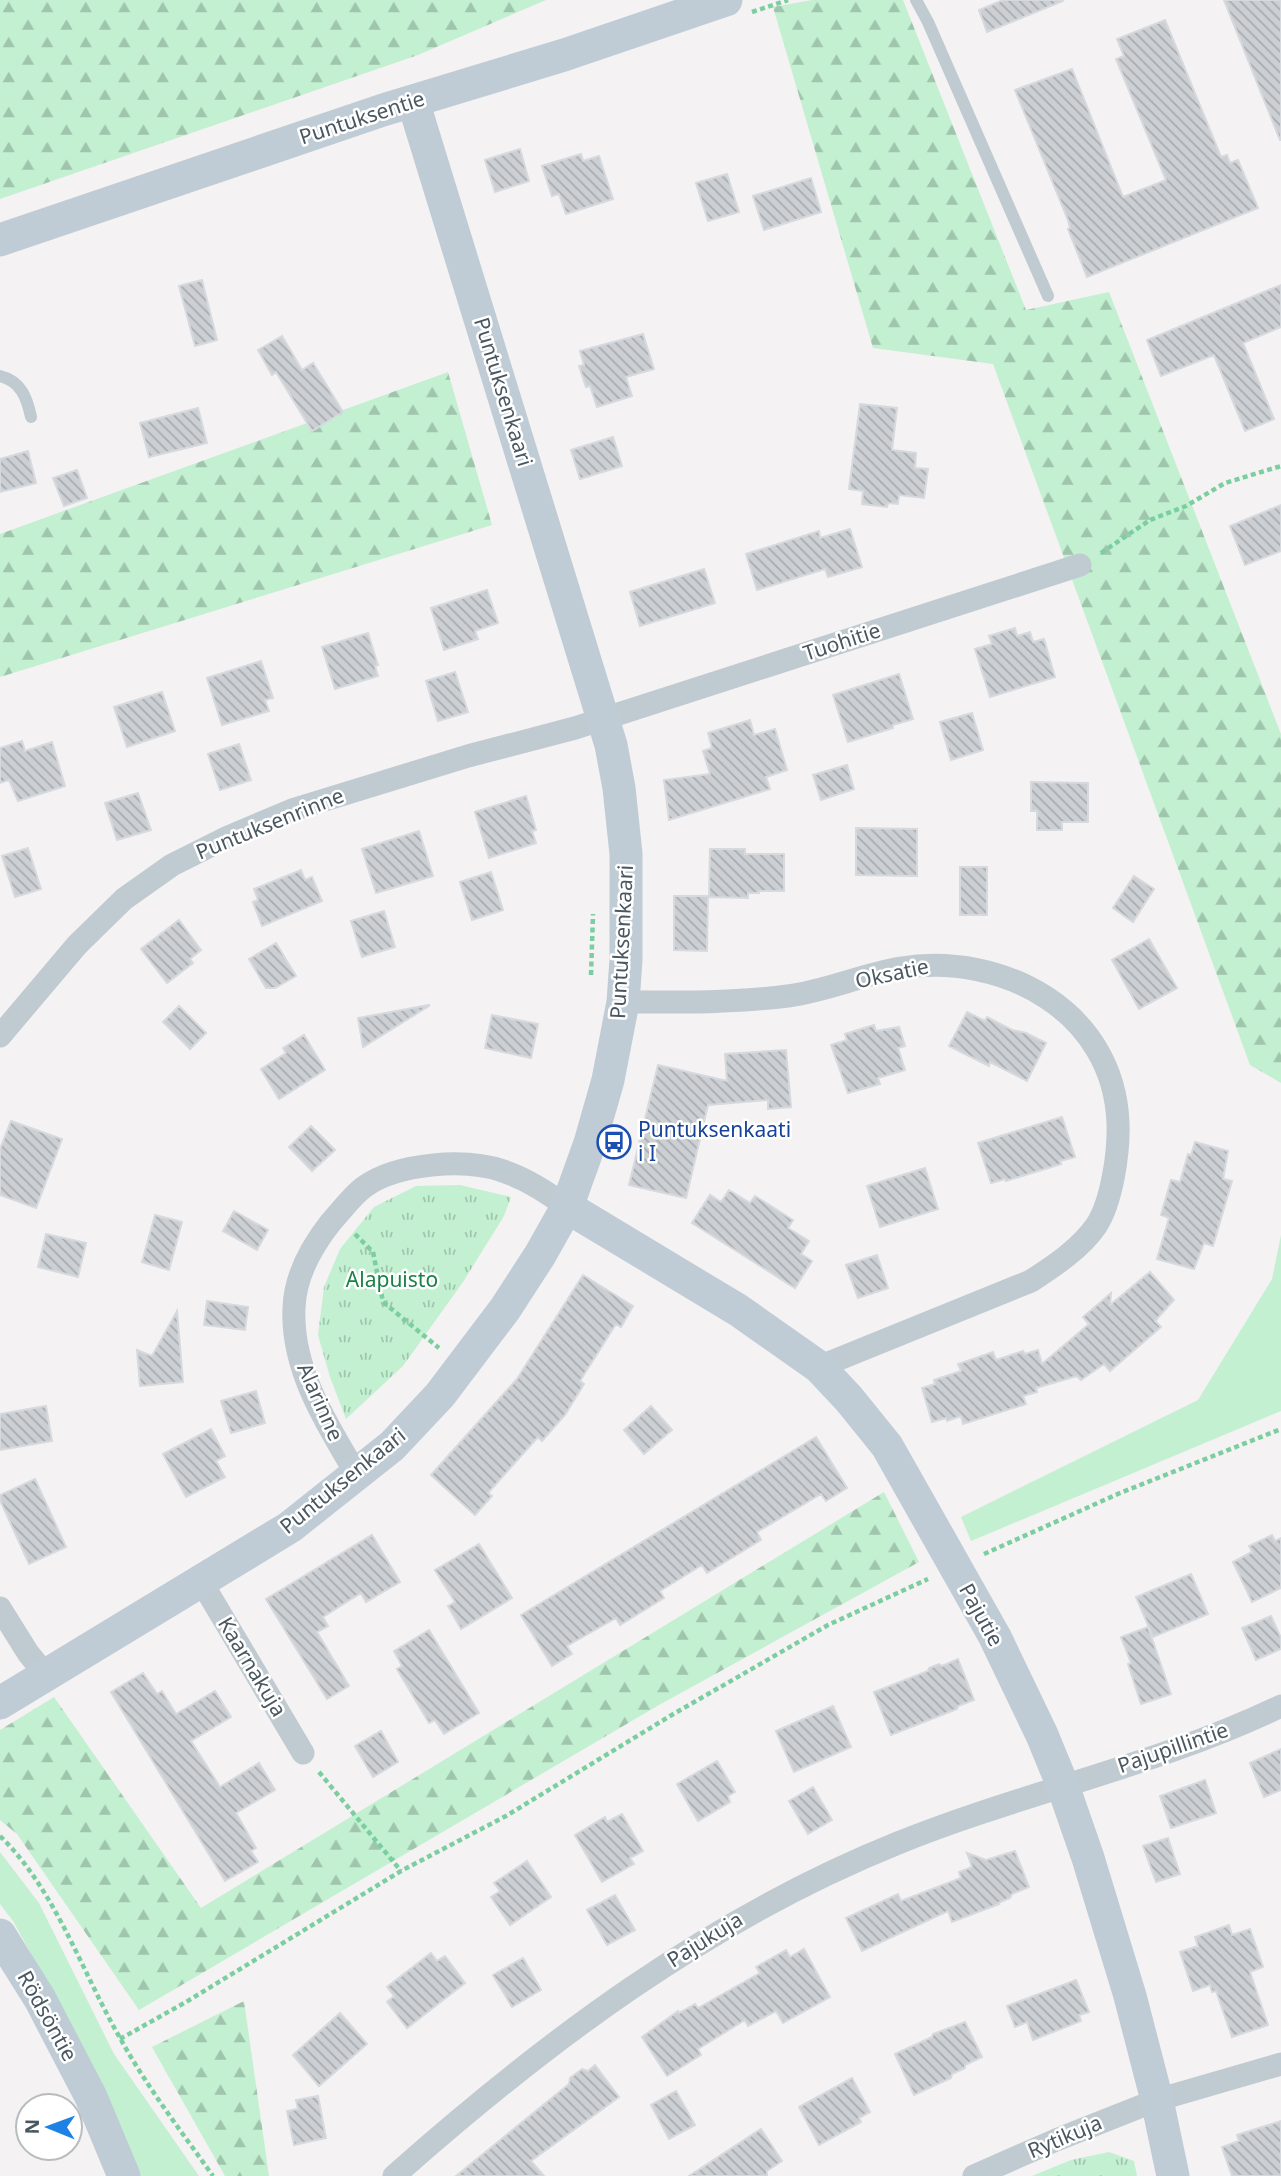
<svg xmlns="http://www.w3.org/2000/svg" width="1281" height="2176" viewBox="0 0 1281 2176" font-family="'Noto Sans',sans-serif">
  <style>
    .grass { fill: #c3f0d1 }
    .forest { fill: url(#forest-firs) }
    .park { fill: url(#park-tufts) }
    .building { fill: url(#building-back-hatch); stroke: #d6d9dd; stroke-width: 2 }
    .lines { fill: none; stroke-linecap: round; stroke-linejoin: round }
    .path { stroke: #7bce9f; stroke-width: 4.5; stroke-dasharray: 5 3.5; stroke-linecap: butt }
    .lane { stroke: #c0cad1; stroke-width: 12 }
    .street { stroke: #c0cad1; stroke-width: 23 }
    .secondary { stroke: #c0ccd5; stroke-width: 33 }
    .labels { text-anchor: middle; stroke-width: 5; stroke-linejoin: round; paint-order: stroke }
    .street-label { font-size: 21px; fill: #4a5760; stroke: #fff }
    .transit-label { font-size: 21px; fill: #164399; stroke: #fff; text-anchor: start }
    .park-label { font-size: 21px; fill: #198246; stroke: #fff }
  </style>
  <defs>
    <pattern id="forest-firs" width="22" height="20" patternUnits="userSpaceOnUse" patternTransform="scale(1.75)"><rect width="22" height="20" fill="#c3f0d1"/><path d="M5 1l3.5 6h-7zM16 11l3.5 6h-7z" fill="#a0c5ad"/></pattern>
    <pattern id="park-tufts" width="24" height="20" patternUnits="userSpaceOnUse" patternTransform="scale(1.75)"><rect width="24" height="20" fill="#c3f0d1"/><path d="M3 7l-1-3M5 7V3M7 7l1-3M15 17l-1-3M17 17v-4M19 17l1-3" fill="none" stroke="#a0c5ad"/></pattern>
    <pattern id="building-back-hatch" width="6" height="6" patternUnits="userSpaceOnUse" patternTransform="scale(1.75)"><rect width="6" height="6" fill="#ccd0d4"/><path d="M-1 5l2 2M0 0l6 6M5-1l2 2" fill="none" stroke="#a8acaf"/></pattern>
  </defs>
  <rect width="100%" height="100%" fill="#f4f2f2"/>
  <path class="grass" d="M1281,1235V1411L971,1541L961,1517L1198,1400L1272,1279Z
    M0,1852L39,1903L114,2054L199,2176H140L92,2064L13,1921L0,1904Z"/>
  <path class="forest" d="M0,0H546L418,55L0,199Z
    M812,0H903L1026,310L1109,292L1281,734V1083L1250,1065L993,364L873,348L773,7Z
    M448,372L492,525L0,677V534Z
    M884,1492L919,1562L659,1705L139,2010L17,1834L0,1820V1730L54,1697L201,1908Z
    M244,2001L269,2176H225L152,2047Z"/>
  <path class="park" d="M460,1185L511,1197L504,1216L463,1282L403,1366L346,1419L330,1377L318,1335L324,1287L340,1249L374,1207L416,1186Z
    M1109,2152L1134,2161L1137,2176H1032L1071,2160Z"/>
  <path class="building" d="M1003,0H1062L1063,1L987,32L979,10Z
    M1224,0H1281V140H1280Z
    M1165,20L1221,157L1227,155L1230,163L1238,160L1258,208L1087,277L1068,229L1070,228L1068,220L1015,90L1072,69L1123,197L1166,180L1116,59L1124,56L1117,39Z
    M520,149L529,181L495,192L485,160Z
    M581,154L583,161L599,156L613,199L566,214L559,194L552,196L542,166Z
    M727,174L739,212L708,221L696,183Z
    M811,178L821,212L764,230L753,196Z
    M202,280L217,340L195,346L179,286Z
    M1281,285V327L1243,343L1274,419L1245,431L1214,355L1161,376L1147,340Z
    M643,334L654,369L626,377L632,396L597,407L590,386L586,387L579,366L584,365L580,351Z
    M282,336L302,370L313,363L343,412L312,431L276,372L272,375L258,350Z
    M860,404L897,408L892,450L916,453L915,468L928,469L924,498L899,495L898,504L888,503L887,507L862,504L863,491L849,489Z
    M198,408L207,443L149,457L140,423Z
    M613,437L622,466L580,479L571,450Z
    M28,451L36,483L0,492V459Z
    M77,470L87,498L64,506L53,478Z
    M1281,505V551L1245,565L1230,526Z
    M850,529L862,567L828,577L825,569L757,590L746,554L819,531L820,538Z
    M704,569L715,603L640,626L630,592Z
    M487,590L498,623L475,631L478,639L444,650L431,608Z
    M1015,628L1017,636L1030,632L1033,642L1044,639L1055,677L990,697L975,649L992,644L989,636Z
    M368,633L378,665L375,666L378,676L335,689L322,647Z
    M261,661L273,698L265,700L269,711L222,725L207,678Z
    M455,672L468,712L438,721L426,681Z
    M899,674L913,719L893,725V728L848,742L833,695Z
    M162,692L175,731L127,747L114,707Z
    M972,713L983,750L951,760L940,722Z
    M750,720L754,735L775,729L787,770L766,777L770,789L669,820L664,780L710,774L703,751L712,748L708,733Z
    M22,741L25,751L52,742L65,786L18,801L9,780L0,783V748Z
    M239,744L251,780L220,790L208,754Z
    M847,765L854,789L821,800L813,775Z
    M1031,782L1088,783V822H1062V830H1037V811H1031Z
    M138,793L151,830L117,840L105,803Z
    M526,796L536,830L532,831L536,843L489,858L475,812Z
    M856,828L917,829V876L856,875Z
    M419,831L433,876L376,893L362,849Z
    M28,848L41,889L15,897L2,856Z
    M710,849H745V854H784V891H759V893H748V898L709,897Z
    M960,867H987V915H960Z
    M301,870L305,880L312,877L322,901L262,926L253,902L258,900L254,889Z
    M491,872L503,910L472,920L460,882Z
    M1134,876L1154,889L1133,922L1113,908Z
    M674,896H708L707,951L674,950Z
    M384,911L395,947L362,957L351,921Z
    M179,920L201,950L190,959L193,963L167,983L141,949Z
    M1149,939L1177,988L1139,1009L1112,960Z
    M276,943L296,976L275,988H266L249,959Z
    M429,1005V1006L363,1047L358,1018Z
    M179,1006L206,1033L190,1049L163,1022Z
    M967,1012L985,1021L987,1017L1012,1030L1026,1033L1046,1043L1027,1081L990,1062L989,1066L949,1046Z
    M492,1015L538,1024L531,1058L485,1048Z
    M874,1025L876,1031L899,1027L905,1046L898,1048L905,1070L878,1078L880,1084L848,1093L831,1045L847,1040L845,1034Z
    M304,1035L325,1070L279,1099L261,1069L286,1053L283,1048Z
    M786,1050L791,1107L768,1109V1100L708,1105L686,1198L629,1185L658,1065L727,1081L725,1054Z
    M1062,1117L1075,1157L1060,1161L1061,1164L1006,1181L1005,1179L991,1183L978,1143Z
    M11,1121L62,1139L36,1208L0,1195V1149Z
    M311,1126L335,1150L312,1171L289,1147Z
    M1195,1142L1228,1151L1223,1179L1232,1181L1213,1246L1204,1243L1194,1269L1157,1259L1169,1218L1161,1215L1171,1180L1180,1182L1188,1154L1191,1155Z
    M925,1168L938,1209L880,1227L867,1186Z
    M729,1190L750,1203L755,1196L793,1220L788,1228L809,1241L801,1254L812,1261L795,1288L692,1223L710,1195L721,1202Z
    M234,1211L268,1230L257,1250L223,1231Z
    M155,1215L182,1222L169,1270L142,1262Z
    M46,1234L86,1243L78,1277L38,1267Z
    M877,1255L888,1288L858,1298L846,1265Z
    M1150,1272L1174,1300L1155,1321L1161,1327L1110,1371L1104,1364L1081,1380L1077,1376L1036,1388L1037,1392L1023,1396L1026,1404L963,1424L961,1416L947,1421L946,1418L932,1422L922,1388L935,1384L934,1380L961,1371L958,1364L993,1352L996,1360L1023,1351L1025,1354L1038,1350L1042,1364L1089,1324L1083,1317L1111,1293L1110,1305Z
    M583,1275L633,1306L621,1327L616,1324L580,1381L584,1384L565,1415L542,1441L538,1437L488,1493L492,1496L475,1515L431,1475L517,1379Z
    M207,1301L248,1307L245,1330L204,1325Z
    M177,1311L183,1382L140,1386L137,1350L152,1356Z
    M256,1391L265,1423L231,1433L221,1401Z
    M46,1406L52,1441L0,1450V1414Z
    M651,1406L672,1430L644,1454L624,1430Z
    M211,1429L225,1456L216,1461L225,1477L186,1497L163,1454Z
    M816,1437L847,1488L826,1501L821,1494L757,1532L761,1540L707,1573L702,1565L660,1591L664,1598L620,1625L616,1618L567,1646L572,1654L552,1666L521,1615Z
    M35,1479L66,1547L29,1564L0,1500V1495Z
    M372,1535L400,1582L366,1602L361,1593L323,1617L328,1626L317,1632L349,1686L327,1699L266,1599Z
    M1272,1535L1275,1541L1281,1538V1588L1252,1602L1233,1562L1252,1552L1249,1546Z
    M479,1544L512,1598L461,1629L448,1606L455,1602L435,1570Z
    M1191,1574L1208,1614L1153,1637L1136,1597Z
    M1271,1616L1281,1638V1649L1256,1660L1242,1628Z
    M1148,1627L1171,1694L1141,1704L1128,1664L1131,1663L1121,1637Z
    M429,1630L479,1713L444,1734L435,1720L429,1723L397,1669L402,1666L394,1651Z
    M958,1659L974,1700L958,1706L957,1709L891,1735L874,1692L928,1671L929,1668L939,1664L942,1666Z
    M143,1673L157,1694L162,1691L176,1714L215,1691L231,1717L191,1741L220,1787L259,1763L275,1790L236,1813L256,1848L251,1851L258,1862L225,1881L111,1692Z
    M833,1706L851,1747L794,1772L776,1731Z
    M381,1731L398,1762L373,1777L355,1746Z
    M1281,1749V1790L1264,1797L1250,1763Z
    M717,1761L735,1792L728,1796L730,1802L698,1821L677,1784Z
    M1205,1780L1216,1813L1171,1828L1160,1796Z
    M813,1787L832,1820L808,1834L789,1801Z
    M622,1814L643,1851L630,1858L634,1864L602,1882L575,1835L605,1817L607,1822Z
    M1168,1838L1180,1874L1156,1882L1143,1846Z
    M1015,1851L1029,1887L1012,1894L1010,1898L998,1903L999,1904L952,1922L948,1911L862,1951L846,1918L898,1894L901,1901L961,1878L959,1872L972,1867L967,1853L986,1860Z
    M527,1861L551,1897L510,1925L491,1897L500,1891L494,1883Z
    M615,1895L635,1930L607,1945L587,1910Z
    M1229,1925L1232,1935L1250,1929L1263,1967L1250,1972L1268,2025L1232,2037L1216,1991L1212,1992L1210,1985L1193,1991L1180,1952L1198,1946L1195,1937Z
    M804,1949L830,1997L783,2023L776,2011L748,2026L745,2020L698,2049L701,2055L667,2076L642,2037L678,2011L679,2013L695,2004L698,2008L760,1973L756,1967L786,1950L790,1957Z
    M431,1953L437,1961L445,1956L465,1983L407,2028L387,2002L394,1996L387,1987Z
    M523,1958L541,1990L512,2007L493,1975Z
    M1076,1980L1089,2012L1079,2015L1081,2021L1033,2040L1027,2022L1015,2027L1007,2006Z
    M340,2013L367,2044L319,2086L293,2055Z
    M965,2022L982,2057L965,2065V2068L952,2074L951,2078L914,2095L895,2054L932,2037L933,2034Z
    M595,2065L619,2097L531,2161L544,2176H456L569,2084L570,2078L582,2069L588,2071Z
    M852,2078L870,2112L859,2118L861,2122L819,2145L799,2107Z
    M676,2091L695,2125L669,2139L651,2105Z
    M318,2096L326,2138L294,2145L287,2111L298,2109L296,2100Z
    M1281,2121V2176H1232L1222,2147L1239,2141L1237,2135Z
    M761,2129L782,2161L767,2171V2176H689Z"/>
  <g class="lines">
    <path class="path" d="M752,12L788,0
      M1101,553L1150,520L1186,506L1225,483L1281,466
      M591,975L593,914
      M355,1234L373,1252L383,1302L439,1348
      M984,1554L1120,1493L1281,1429
      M319,1772L401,1871
      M0,1836C55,1889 82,1972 120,2038C147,2087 181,2131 213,2176
      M120,2039L186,2002L401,1871L506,1816L670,1716L828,1625L928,1579"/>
    <path class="lane" d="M916,0L928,22L1048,296
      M0,376C21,381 27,398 31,417"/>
    <path class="street" d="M623,1002C678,1002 733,1003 788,996C827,991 863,974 901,968C1003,952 1114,1011 1118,1123C1119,1152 1112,1202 1096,1226C1080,1249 1054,1266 1031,1281L819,1367
      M0,1036L77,945L124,899L172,865L228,837L292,810L468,756L575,728L1080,565
      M357,1475C327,1425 291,1369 294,1308C295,1276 312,1246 331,1222C341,1211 352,1196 364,1187C397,1163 465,1158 503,1171C527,1179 547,1192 567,1207
      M201,1581L303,1753
      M0,1608L28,1653L46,1675
      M394,2176C545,2042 709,1919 898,1843C1024,1792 1159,1765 1281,1706
      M974,2176L1056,2140L1157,2100L1281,2064"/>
    <path class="secondary" d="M0,240L383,110L564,55L726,0
      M567,1207L738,1310L819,1367L849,1399L887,1446L995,1637L1042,1735L1063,1786L1088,1858L1130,1996L1157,2100L1173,2176
      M0,1703L290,1527L392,1446L440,1395L505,1309L540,1255L567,1207L590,1143L608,1080L623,1002L626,960V854L619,788L611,745L413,101
      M0,1935L40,1999L91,2097L124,2176"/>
  </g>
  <defs>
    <symbol id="bus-ring" viewBox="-11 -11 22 22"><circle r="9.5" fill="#fff" stroke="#1a4fb4" stroke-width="1.5"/><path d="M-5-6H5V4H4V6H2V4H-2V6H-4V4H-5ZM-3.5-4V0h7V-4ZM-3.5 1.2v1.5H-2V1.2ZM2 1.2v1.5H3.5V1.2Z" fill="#1a4fb4"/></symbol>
  </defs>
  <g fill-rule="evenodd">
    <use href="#bus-ring" x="595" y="1123" width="38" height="38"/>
  </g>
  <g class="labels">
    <g class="street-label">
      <text transform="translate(362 118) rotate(-18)" y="7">Puntuksentie</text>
      <text transform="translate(503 392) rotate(73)" y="7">Puntuksenkaari</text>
      <text transform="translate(842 642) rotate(-18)" y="7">Tuohitie</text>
      <text transform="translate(270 824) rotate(-22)" y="7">Puntuksenrinne</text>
      <text transform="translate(622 942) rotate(-87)" y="7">Puntuksenkaari</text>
      <text transform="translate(892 974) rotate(-12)" y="7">Oksatie</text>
      <text transform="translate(320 1402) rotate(66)" y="7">Alarinne</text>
      <text transform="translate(343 1481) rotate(-39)" y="7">Puntuksenkaari</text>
      <text transform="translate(981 1615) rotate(61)" y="7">Pajutie</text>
      <text transform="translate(252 1667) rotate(59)" y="7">Kaarnakuja</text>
      <text transform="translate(1173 1748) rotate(-19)" y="7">Pajupillintie</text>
      <text transform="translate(705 1940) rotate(-32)" y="7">Pajukuja</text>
      <text transform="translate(47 2016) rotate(61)" y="7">Rödsöntie</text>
      <text transform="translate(1065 2137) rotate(-23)" y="7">Rytikuja</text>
    </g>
    <g class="transit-label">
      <text x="638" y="1137">Puntuksenkaati<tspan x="638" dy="24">i I</tspan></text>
    </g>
    <g class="park-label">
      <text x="392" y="1287">Alapuisto</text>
    </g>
  </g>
  <g transform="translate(49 2127) rotate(271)"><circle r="33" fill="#ffffff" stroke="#b7bcbf" stroke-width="2"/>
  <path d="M0-5L12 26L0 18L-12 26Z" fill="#1d82e4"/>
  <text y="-10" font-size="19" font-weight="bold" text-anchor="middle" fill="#4a5760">N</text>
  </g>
</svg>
